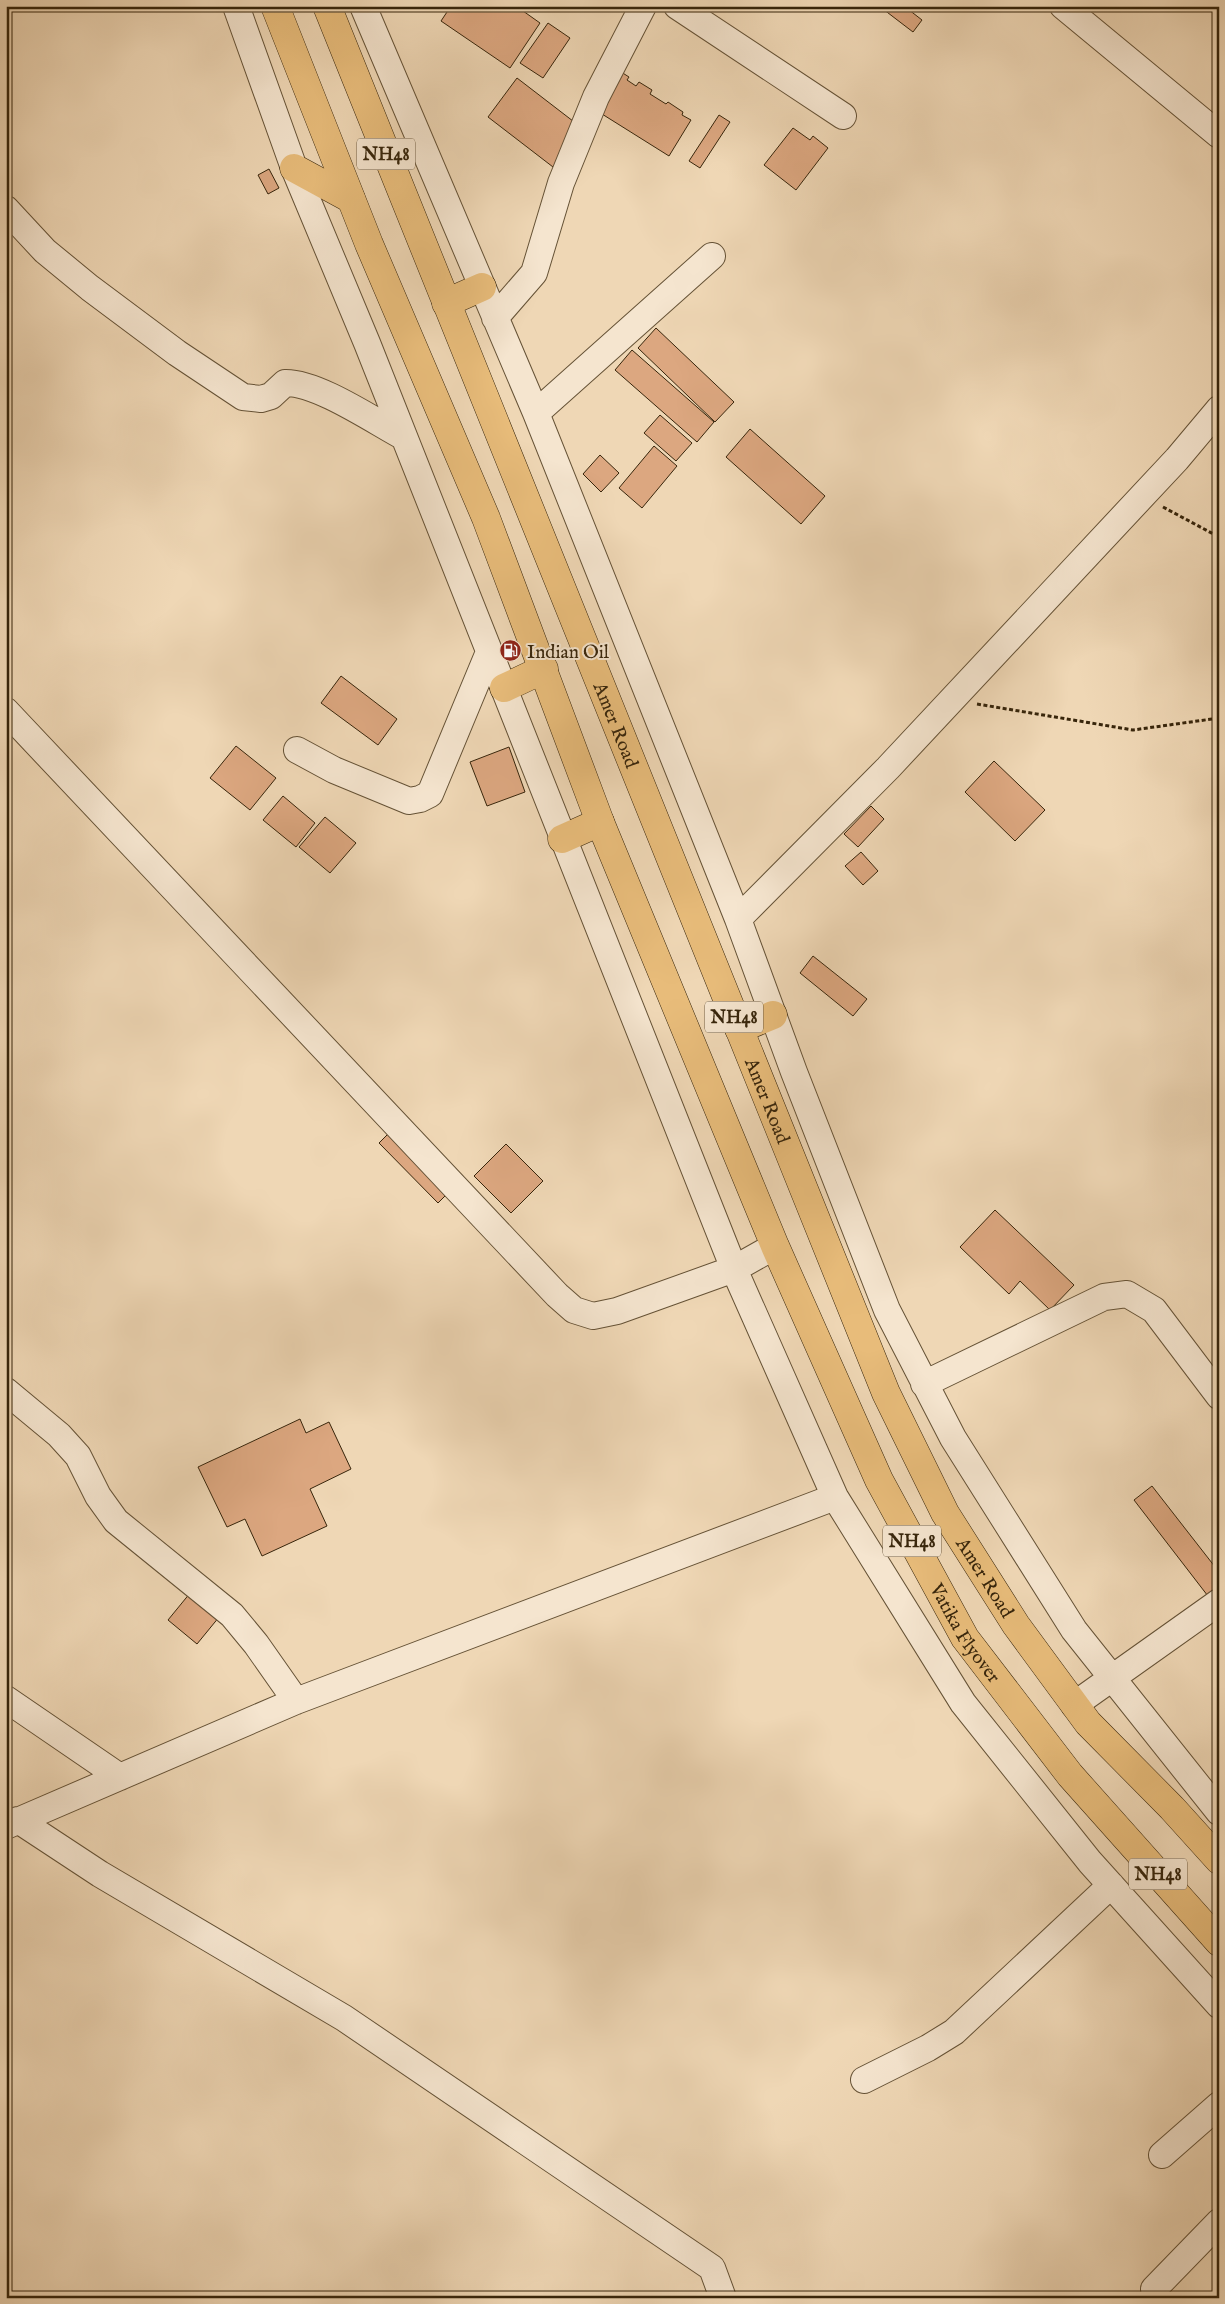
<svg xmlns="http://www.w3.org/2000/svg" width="1225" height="2304" viewBox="0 0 1225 2304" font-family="'IM FELL English',serif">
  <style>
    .building { fill: #dca780; stroke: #37250b }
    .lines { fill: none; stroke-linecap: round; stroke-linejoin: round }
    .minor-casing { stroke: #655236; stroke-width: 28 }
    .highway-casing { stroke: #37250b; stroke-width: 29 }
    .path { stroke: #37250b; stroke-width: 3; stroke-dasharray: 4 2.5; stroke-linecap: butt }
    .minor { stroke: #f5e5cf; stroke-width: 26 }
    .highway { stroke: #e8bc7a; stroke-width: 28 }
    .labels { text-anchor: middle; stroke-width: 4; stroke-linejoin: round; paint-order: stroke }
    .shield { fill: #f5e5cf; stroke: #705f46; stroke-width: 1 }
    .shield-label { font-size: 18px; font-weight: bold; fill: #37250b }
    .poi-label { font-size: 19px; fill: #37250b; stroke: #f5e5cf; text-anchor: start }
    .street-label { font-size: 19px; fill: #37250b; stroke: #f5e5cf }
  </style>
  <rect width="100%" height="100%" fill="#efd7b5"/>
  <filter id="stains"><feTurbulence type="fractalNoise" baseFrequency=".004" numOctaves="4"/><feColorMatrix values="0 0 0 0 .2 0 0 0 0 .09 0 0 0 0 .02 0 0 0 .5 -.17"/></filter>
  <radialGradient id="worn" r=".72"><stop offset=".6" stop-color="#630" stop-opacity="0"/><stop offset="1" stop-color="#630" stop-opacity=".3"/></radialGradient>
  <path class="building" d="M451,6H516L540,23L510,68L441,21Z
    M879,6H904L922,20L913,32Z
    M548,23L570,38L543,78L520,63Z
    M618,70L629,77L627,80L636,86L639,82L652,90L650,94L666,104L668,102L683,112L682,115L691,120L669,156L594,109Z
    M517,78L582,128L553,167L488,117Z
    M719,115L730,122L700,168L689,161Z
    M793,128L810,140L813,136L828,148L796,190L764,165Z
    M269,169L279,188L268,194L258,175Z
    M656,328L734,402L715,422L638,348Z
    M632,350L714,422L697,442L615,370Z
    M660,415L692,443L676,461L644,433Z
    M750,429L825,496L801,524L726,457Z
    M654,446L677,466L642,508L619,488Z
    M600,455L619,473L601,492L583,474Z
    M341,676L397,719L378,745L321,703Z
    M236,746L276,778L250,810L210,778Z
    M509,747L525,792L487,806L470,762Z
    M994,761L1045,810L1015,841L965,792Z
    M283,796L315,823L296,847L263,820Z
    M871,806L884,819L858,847L844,834Z
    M325,817L356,843L330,873L299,847Z
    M861,852L878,871L863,885L845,866Z
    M813,956L867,999L853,1016L800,973Z
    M394,1128L453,1188L438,1203L379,1143Z
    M506,1144L543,1181L511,1213L474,1176Z
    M995,1210L1074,1285L1050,1310L1020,1281L1009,1294L960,1247Z
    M300,1419L306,1433L329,1422L351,1469L310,1489L327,1526L262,1556L245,1519L227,1527L198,1467Z
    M1152,1486L1219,1572V1595L1211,1600L1134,1500Z
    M195,1587L224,1611L197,1644L168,1620Z"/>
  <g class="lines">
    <defs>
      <path id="minor" d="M236,6L294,168L367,343L734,1269L835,1497L963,1703L1090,1862L1219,2005
        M363,6L536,413L738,919L794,1072L887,1310L953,1438L1074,1630L1219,1812
        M677,6L843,116
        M1063,6L1219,135
        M6,209L45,251L90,288L177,353L243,397L261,399L271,396L285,383C317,382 374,421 404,437
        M495,318L534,273L561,183L596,97L643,6
        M536,413L712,256
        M6,711L557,1295L574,1310L593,1316L617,1311L734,1269L775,1246
        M297,750L334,770L409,801L420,799L430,794L489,652
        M738,919L888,768L1177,459L1219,409
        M924,1384L1104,1297L1127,1294L1154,1310L1219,1396
        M6,1391L59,1435L78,1456L98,1496L116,1521L232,1615L256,1644L296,1701
        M6,1699L120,1777
        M1074,1705L1219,1602
        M18,1820L100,1874L344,2018L712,2268L723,2298
        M6,1826L296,1701L835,1497
        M864,2080L928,2048L954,2032L1111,1885
        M1162,2155L1219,2105
        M1154,2289L1219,2222"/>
      <g id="highway">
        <path id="s1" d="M275,6L369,244L486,518L600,822L775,1246L879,1480L965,1638L1070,1775L1219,1942"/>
        <path id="s2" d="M327,6L886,1393L945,1513L1016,1625L1088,1723L1172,1808L1219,1860"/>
        <path d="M294,168L351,199"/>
        <path d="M446,303L482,287"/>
        <path d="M504,688L544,669"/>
        <path d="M562,839L600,822"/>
        <path d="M739,1029L773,1015"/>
      </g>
    </defs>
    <use href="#minor" class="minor-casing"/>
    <use href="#highway" class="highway-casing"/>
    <path class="path" d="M1163,507L1219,537
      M977,704L1133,730L1219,718"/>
    <use href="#minor" class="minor"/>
    <use href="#highway" class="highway"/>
  </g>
  <defs>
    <symbol id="fuel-disc" viewBox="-11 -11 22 22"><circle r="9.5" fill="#8f2418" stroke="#f5e5cf"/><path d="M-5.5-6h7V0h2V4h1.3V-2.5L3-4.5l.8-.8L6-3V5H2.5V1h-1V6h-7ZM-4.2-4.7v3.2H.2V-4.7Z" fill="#fff"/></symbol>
  </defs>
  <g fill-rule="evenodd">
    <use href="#fuel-disc" x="498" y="638" width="25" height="25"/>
  </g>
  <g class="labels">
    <g class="shield">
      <rect x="357" y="138.5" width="58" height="31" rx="4"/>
      <rect x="705" y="1001.5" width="58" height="31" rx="4"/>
      <rect x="883" y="1525.5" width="58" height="31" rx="4"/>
      <rect x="1129" y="1858.5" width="58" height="31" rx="4"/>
    </g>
    <g class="shield-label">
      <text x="386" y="160">NH48</text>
      <text x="734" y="1023">NH48</text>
      <text x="912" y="1547">NH48</text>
      <text x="1158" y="1880">NH48</text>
    </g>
    <g class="poi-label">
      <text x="527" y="658">Indian Oil</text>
    </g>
    <g class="street-label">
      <text dy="7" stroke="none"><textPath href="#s2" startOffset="775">Amer Road</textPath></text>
      <text dy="7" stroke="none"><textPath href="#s2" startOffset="1180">Amer Road</textPath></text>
      <text dy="7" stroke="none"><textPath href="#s2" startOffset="1705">Amer Road</textPath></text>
      <text dy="7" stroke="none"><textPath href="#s1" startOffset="1769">Vatika Flyover</textPath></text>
    </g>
  </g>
  <rect width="1225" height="2304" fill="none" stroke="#efd7b5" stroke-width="25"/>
  <rect x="8" y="8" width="1210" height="2289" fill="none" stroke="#37250b" stroke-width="2.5"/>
  <rect x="12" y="12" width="1200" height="2279" fill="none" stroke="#37250b"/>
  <rect width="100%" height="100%" filter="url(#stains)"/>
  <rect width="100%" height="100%" fill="url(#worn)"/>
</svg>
